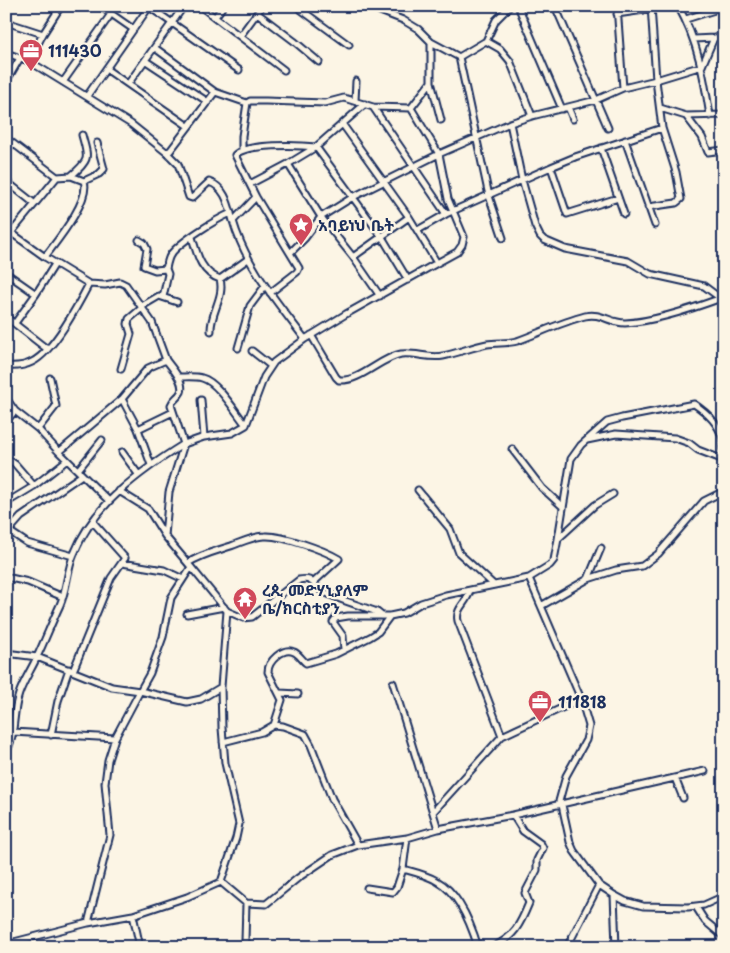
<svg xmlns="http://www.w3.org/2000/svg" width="730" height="953" viewBox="0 0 730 953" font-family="'Playpen Sans','Noto Sans Ethiopic',sans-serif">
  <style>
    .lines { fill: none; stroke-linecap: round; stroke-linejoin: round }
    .minor-casing { stroke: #1b2f5e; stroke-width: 9 }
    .minor { stroke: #fcf5e5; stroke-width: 5 }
    .labels { text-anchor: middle; stroke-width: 4.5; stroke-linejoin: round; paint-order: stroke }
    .poi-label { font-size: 16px; font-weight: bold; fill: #1b2f5e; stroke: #fcf5e5; text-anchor: start }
  </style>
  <rect width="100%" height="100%" fill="#fcf5e5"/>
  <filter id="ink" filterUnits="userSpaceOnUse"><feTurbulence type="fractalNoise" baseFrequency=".02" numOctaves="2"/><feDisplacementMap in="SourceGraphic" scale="10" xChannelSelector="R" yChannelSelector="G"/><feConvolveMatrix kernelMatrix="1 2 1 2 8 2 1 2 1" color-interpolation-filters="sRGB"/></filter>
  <g filter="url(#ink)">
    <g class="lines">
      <defs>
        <path id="minor" d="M100,6L133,29
          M148,6L239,70
          M200,6L284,70
          M296,6L349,45
          M373,6L380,11L403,20L418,29L431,42L459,57L489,196L503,238
          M518,6L562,109
          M555,6L608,128
          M617,6L623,88
          M678,6C698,41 704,77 710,116
          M257,13L262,6
          M617,14L651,9
          M215,17L223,6
          M686,19L724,7
          M6,22L43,34
          M240,36L257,13L294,41L319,62
          M694,39L714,38
          M486,41L500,49L510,61L532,116
          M431,42V82L411,108L439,154L448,199L464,237L462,245L457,252L437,263
          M155,48L215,92
          M6,53L29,61L131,124L166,152L178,164L189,197L192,198L209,182C226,187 229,207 233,221
          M459,57L486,41L496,20L510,6
          M29,61L43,34L61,6
          M146,61L208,102
          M106,69L188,126
          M6,82L20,58
          M63,82L111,14
          M431,82L441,120
          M128,84L184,6
          M87,96L149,7
          M355,101L356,81
          M365,104L316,147L288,164L321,217L353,257L380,296
          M373,107L446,214
          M568,107L573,119
          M660,108L686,116L724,115
          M686,116L702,137L708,152L724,150
          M510,123L522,180L535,226L540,236L544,240L565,249L628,261L650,274L704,286L724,301
          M6,138L57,177
          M625,140L655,225
          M601,148L624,214
          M242,150V136L247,103
          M166,152L170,151L215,92L247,103L250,101H266L325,103L344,98L373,107L411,108
          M551,167L567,214L618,198
          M71,176C91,159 88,158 82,135
          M6,181L35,204
          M84,181L99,174L104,169L97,143
          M250,184L288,164
          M256,197L233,221C246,266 277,302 305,339
          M648,207L676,203L681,199L676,172L662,128L656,80L651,6
          M6,229L45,257L89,284L105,285L120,282L126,285L152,322L166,360L148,368L122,399L59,452
          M418,230L446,214L551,167L575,157L662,128
          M11,233L57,177L71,176L84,181C91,200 56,242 45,257
          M192,237C197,254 201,273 220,279
          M139,240L144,243L147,249L144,266L155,270L166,269
          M290,253L305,238L321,217L353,197L439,154L510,123L532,116L596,100L623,88L656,80L702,66L714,38L724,37
          M353,257L409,217
          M6,273L36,294L15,323
          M270,293L297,272L299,268L256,197L235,155C247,143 299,145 316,147L382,237L408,280
          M36,294L55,264
          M163,297L168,274L166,269C167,264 168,258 171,254C181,241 215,220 231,213
          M142,306L159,296L177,302
          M6,317L47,349
          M211,331C210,313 225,297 220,279L248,259
          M311,335L336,377L339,380C360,382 380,358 401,354C415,352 429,359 443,356C458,353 472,347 487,344C497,342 507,344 517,341C539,333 562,322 585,316C600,312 610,323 625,323C653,322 697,307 724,297
          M238,348L250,306L265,286
          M252,351L271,366
          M6,366C16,367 24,366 32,362C54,351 78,305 89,284
          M121,369L131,334L128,324L129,319L143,307
          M6,398L15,411L38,429L59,452L109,501
          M122,399L138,429L151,465
          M201,400L204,437
          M6,421L15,411
          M246,425L264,377L274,362L305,339L346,314L437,263L409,217L343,125
          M38,429L56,406L50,378
          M138,429L173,412
          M587,440L616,434L675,438L689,443L698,450L724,460
          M512,449L542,488L563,507
          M122,452L138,474
          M6,458L15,464L34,486
          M78,470L102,440
          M418,490L450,529L459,553L494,585
          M119,491L148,509L165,536L169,492L184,444L204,437L232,433L246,425C236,413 218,382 202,378C195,376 186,377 178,377
          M6,503L34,486L67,460
          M9,531L27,543L73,556
          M6,534L21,517L82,475
          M165,536L191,567L171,598L163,637L150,673L140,691L187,702L201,699L221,687
          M558,539L571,459L581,445L607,422L622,418L694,404C706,412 718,422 722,437C723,443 721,447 724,453
          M122,563L164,570L183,579
          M188,563C202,554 216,551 231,546C242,542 254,536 265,536C282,535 324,550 339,559L314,582
          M6,577L28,582L63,597
          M529,578L550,565L554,560L558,539L595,505L613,494
          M588,579L601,548
          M470,591C467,603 455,608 458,621L502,736
          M541,606L588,579L616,570L642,566L658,554L704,501L724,491
          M227,611L243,618L252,617L299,580C314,577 312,585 322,591C339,600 359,605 377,612L382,616
          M187,614L224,607
          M344,650L343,636L333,622L336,618L348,616H390L404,613L421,603L446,595L529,578L581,699L502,736L433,812
          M6,653L37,657L112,687L140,691L115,738L108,760L105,783L110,835L88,923
          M73,671L111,578L125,558L93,522
          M393,683L438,829
          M280,693L298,694
          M274,725L282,700L268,672C268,661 283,647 294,652C299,654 302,660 306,663L336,654L370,637L378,632L390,616
          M13,732L115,738
          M51,735L58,701L69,669
          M223,742L262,732L274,725L283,726L305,734L311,745L332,799L358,845
          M6,753C16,735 12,714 19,694C23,682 31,670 37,657C45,640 52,622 60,605C67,589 67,570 74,554C93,505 142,470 184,444L171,405C173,399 178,398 181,392C185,382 172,368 166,360
          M675,778L683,798
          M558,805L566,776L586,740L588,731L589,726L581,699
          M562,805L570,842L574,851L599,885L614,895L625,901L643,906L688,907L704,905L724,896
          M407,838L403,869C414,872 427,875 437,881C459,893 471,924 478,947
          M221,882L246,903L245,941L241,947
          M367,888L393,892L397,887L403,869
          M614,895L616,947
          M246,903L266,904L298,878L332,855L358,845L407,838L438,829L513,815L705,771
          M696,907L705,921L724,937
          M133,915L140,947
          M245,941L251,947
          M6,944L88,923L133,915L187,897L221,882L236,838L239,824L225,763L222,728L221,687L227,611L191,567
          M493,947C514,937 520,925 529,903L525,893L537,870V860L543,848L541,844L523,831L513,815
          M567,947L599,885"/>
      </defs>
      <use href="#minor" class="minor-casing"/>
      <use href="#minor" class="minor"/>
    </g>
  </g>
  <defs>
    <symbol id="office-pin" viewBox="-11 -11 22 30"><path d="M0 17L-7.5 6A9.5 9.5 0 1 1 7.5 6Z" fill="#d1495b" stroke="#fcf5e5"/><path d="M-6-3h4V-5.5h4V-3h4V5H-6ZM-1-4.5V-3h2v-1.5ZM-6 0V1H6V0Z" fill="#fff"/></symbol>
    <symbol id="sight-pin" viewBox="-11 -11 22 30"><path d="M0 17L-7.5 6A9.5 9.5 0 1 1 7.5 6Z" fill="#d1495b" stroke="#fcf5e5"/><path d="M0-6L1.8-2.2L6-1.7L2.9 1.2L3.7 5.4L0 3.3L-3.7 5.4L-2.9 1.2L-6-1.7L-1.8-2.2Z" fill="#fff"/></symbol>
    <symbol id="temple-pin" viewBox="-11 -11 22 30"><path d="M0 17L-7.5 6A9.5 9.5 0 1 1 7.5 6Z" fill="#d1495b" stroke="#fcf5e5"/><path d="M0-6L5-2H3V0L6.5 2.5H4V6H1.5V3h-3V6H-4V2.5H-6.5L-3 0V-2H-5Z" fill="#fff"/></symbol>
  </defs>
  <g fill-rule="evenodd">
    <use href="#office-pin" x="17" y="37" width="28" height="38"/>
    <use href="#sight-pin" x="287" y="211" width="28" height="38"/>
    <use href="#temple-pin" x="231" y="585" width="28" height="38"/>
    <use href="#office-pin" x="526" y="688" width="28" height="38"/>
  </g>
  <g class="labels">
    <g class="poi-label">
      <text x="48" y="57">111430</text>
      <text x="318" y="231">አባይነህ ቤት</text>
      <text x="262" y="596">ረጲ መድሃኒያለም<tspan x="262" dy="18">ቤ/ክርስቲያን</tspan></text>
      <text x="558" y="708">111818</text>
    </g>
  </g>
  <rect width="730" height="953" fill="none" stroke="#fcf5e5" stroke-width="25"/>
  <rect x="12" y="12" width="705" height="928" fill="none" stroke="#1b2f5e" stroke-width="2" filter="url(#ink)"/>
</svg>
